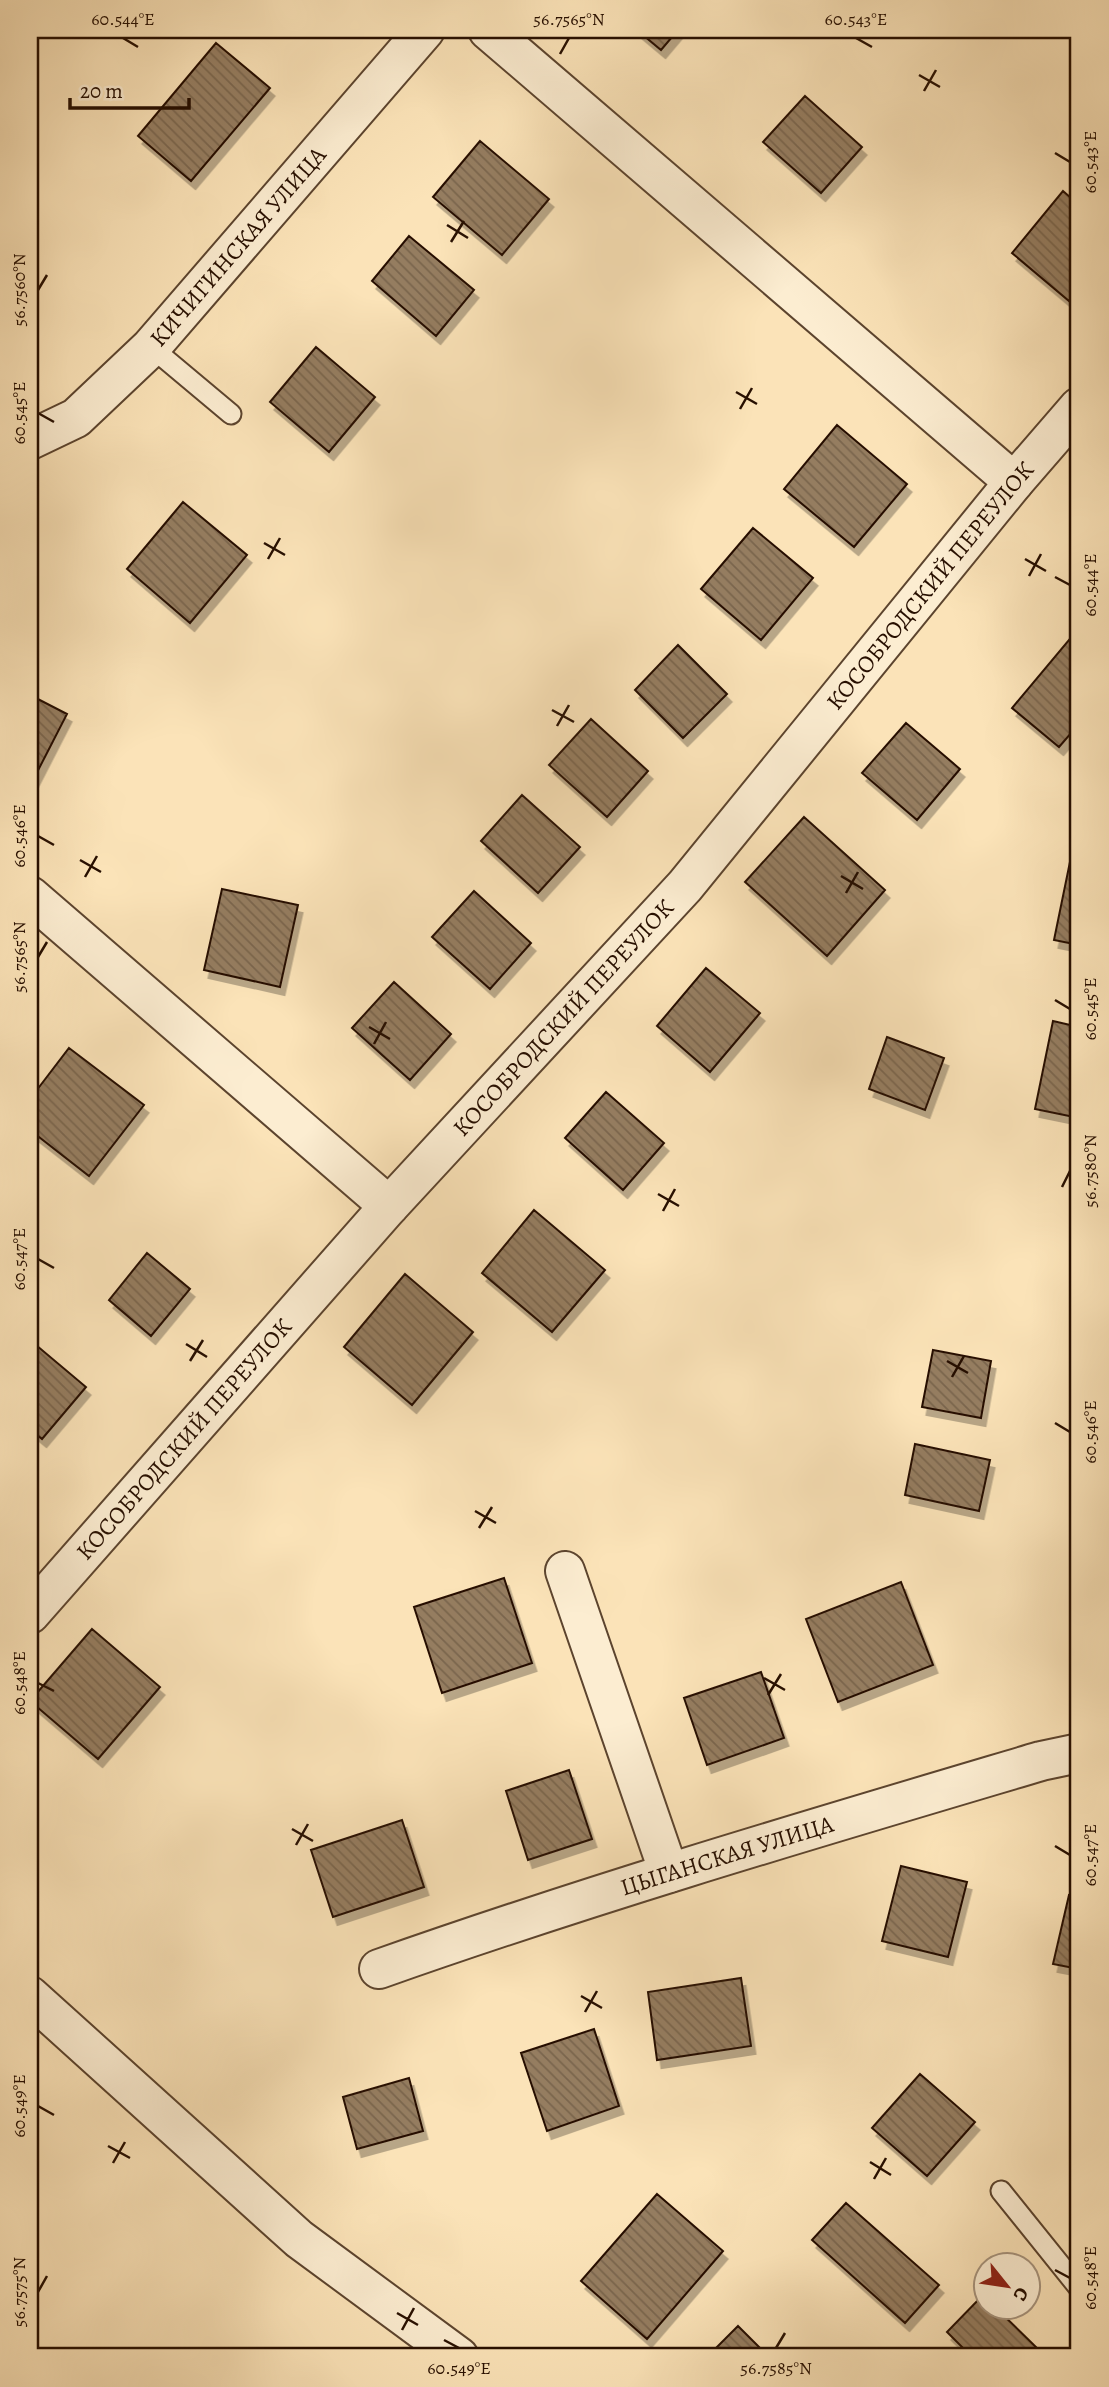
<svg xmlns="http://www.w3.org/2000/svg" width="1109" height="2387" viewBox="0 0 1109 2387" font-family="Alegreya,serif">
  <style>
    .building { fill: url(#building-back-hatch); stroke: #270f00; stroke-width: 2; filter: url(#shadow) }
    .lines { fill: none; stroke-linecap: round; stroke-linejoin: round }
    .service-casing { stroke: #5c442e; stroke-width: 23 }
    .minor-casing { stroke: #5c442e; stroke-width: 42 }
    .service { stroke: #fcedd1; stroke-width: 19 }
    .minor { stroke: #fcedd1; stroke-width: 38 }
    .ticks { fill: none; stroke: #270f00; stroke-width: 2.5 }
    .labels { text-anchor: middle; stroke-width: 5; stroke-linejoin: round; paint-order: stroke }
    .street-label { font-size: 24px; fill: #270f00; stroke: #fcedd1 }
    .neatline { fill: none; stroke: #270f00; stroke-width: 2.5 }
    .ticks-label { font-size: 18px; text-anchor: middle; fill: #270f00 }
  </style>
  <defs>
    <pattern id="building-back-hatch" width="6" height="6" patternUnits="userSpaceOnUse" patternTransform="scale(1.75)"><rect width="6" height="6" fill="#957d60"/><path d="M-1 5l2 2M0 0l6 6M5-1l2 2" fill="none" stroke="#7a654d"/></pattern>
    <filter id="shadow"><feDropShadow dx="4.5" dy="8" stdDeviation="0" flood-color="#0004"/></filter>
  </defs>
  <rect width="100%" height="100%" fill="#fbe3b8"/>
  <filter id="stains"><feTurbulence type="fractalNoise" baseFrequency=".00286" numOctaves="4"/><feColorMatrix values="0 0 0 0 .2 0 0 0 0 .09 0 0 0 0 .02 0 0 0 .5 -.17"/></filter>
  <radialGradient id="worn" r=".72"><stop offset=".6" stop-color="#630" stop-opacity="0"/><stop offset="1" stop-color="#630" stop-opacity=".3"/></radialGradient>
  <path class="building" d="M637,30H678L661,50Z
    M216,43L270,88L191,181L138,136Z
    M805,96L862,147L821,193L763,142Z
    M480,141L549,199L502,255L433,197Z
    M1063,191L1079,205V289L1069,301L1012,253Z
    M409,236L474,290L436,336L372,281Z
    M316,347L375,397L329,452L270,402Z
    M837,425L907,484L854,547L784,489Z
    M183,502L247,555L190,623L127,569Z
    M753,528L813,578L761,640L701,589Z
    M1079,628V724L1059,747L1012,708Z
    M678,645L727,694L683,738L635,690Z
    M30,695L67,714L30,786Z
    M591,719L648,771L607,817L549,765Z
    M906,723L960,769L917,820L862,773Z
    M522,795L580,847L538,893L481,841Z
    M804,817L885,890L827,956L745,882Z
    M1072,852L1079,854V945L1054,940Z
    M222,889L298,905L280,987L204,970Z
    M474,891L531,943L490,989L432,937Z
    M706,968L760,1013L710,1072L657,1026Z
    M394,982L451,1034L410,1080L352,1028Z
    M1053,1021L1079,1027V1118L1035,1109Z
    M887,1037L944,1058L925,1110L869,1089Z
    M69,1048L144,1105L89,1176L30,1130V1099Z
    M606,1092L664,1143L623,1190L565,1138Z
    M534,1210L605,1270L552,1332L482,1273Z
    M147,1253L190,1289L151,1336L109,1300Z
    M405,1274L473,1332L412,1405L344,1347Z
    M30,1340L86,1387L42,1439L30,1429Z
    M933,1350L991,1361L981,1418L922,1407Z
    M915,1444L990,1460L979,1511L905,1495Z
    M504,1578L532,1663L442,1693L414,1607Z
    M901,1582L933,1665L838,1702L806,1619Z
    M92,1629L160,1687L98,1759L30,1701Z
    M761,1672L784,1738L707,1765L684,1698Z
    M569,1770L592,1839L528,1860L506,1791Z
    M402,1820L424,1887L333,1917L311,1850Z
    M901,1866L967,1882L948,1957L882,1941Z
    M1069,1895L1079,1897V1969L1053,1964Z
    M741,1978L751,2046L657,2060L648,1992Z
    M594,2029L619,2106L547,2131L521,2053Z
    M920,2074L975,2122L927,2176L872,2128Z
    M409,2078L423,2131L357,2149L343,2097Z
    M657,2194L723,2251L647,2339L581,2281Z
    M846,2203L939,2285L905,2323L812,2240Z
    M983,2295L986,2306H994L1038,2349L1030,2357H972L947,2332Z
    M738,2326L769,2357H707Z"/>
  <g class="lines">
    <defs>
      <path id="service" d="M151,347L231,414
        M1001,2191L1079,2288"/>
      <g id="minor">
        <path d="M488,30L1014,482"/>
        <path id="s1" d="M30,440L76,418L151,347L425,30"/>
        <path d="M30,896L389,1206"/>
        <path d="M565,1571L669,1873"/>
        <path id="s2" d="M30,1614L389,1206L685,886L1014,482L1079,407"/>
        <path id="s3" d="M379,1969C597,1892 819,1827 1041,1761L1079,1753"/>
        <path d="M30,1996L299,2239L459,2357"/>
      </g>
    </defs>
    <use href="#service" class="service-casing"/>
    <use href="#minor" class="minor-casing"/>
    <use href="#service" class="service"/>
    <use href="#minor" class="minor"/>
  </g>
  <path class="ticks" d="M123,38L138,47M856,38L872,47M560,54L569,38M919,75L940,87M924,91L936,70M1055,153L1070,162M447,225L468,238M451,242L464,221M38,290L47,275M736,392L757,404M740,409L752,388M38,413L54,422M264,543L285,555M268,559L280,538M1025,559L1046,571M1029,576L1041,554M1055,577L1070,585M552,710L574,722M557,726L569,705M38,836L54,845M80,860L101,872M841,876L863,889M85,877L97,856M846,893L858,872M38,957L47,942M1055,1000L1070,1009M369,1027L390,1039M374,1044L386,1022M1062,1187L1070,1171M658,1194L679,1206M663,1211L675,1189M38,1259L54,1268M186,1344L207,1357M190,1361L203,1340M947,1361L968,1373M952,1377L964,1356M1055,1423L1070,1432M475,1511L496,1523M479,1528L492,1507M764,1678L785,1690M38,1683L54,1691M768,1695L781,1674M292,1829L313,1841M296,1845L308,1824M1055,1846L1070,1855M581,1996L602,2008M585,2012L597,1991M38,2106L54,2115M108,2146L130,2158M870,2162L891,2175M113,2163L125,2142M874,2179L886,2158M1055,2270L1070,2278M38,2292L47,2276M397,2313L418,2325M402,2330L414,2308M444,2340L459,2348M776,2348L785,2333"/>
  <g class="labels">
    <g class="street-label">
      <text dy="8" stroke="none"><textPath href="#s1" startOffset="287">КИЧИГИНСКАЯ УЛИЦА</textPath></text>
      <text dy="8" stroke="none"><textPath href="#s2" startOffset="1367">КОСОБРОДСКИЙ ПЕРЕУЛОК</textPath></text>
      <text dy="8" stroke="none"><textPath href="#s2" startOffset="800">КОСОБРОДСКИЙ ПЕРЕУЛОК</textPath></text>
      <text dy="8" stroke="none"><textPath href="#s2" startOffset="233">КОСОБРОДСКИЙ ПЕРЕУЛОК</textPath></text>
      <text dy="8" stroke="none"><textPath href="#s3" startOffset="366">ЦЫГАНСКАЯ УЛИЦА</textPath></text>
    </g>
  </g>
  <rect width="1109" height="2387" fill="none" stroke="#fbe3b8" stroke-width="77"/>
  <g transform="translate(1007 2286) rotate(120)"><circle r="33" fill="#fcedd1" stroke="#a7947d" stroke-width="2"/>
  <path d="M0-5L12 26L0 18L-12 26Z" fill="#8f2418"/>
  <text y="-10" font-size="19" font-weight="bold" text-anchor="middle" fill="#270f00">С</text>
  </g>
  <path d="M70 98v10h119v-10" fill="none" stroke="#270f00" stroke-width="3.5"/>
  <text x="80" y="98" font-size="21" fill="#270f00" stroke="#fcedd1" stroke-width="5" paint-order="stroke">20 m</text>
  <rect x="38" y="38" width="1032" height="2310" class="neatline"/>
  <g class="ticks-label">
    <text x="123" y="25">60.544°E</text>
    <text x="569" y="25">56.7565°N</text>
    <text x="856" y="25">60.543°E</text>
    <text transform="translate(1090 162) rotate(-90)" y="6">60.543°E</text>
    <text transform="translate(19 290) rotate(-90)" y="6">56.7560°N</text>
    <text transform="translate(19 413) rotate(-90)" y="6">60.545°E</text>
    <text transform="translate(1090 585) rotate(-90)" y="6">60.544°E</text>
    <text transform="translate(19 836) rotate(-90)" y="6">60.546°E</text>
    <text transform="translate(19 957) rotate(-90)" y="6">56.7565°N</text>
    <text transform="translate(1090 1009) rotate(-90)" y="6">60.545°E</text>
    <text transform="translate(1090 1171) rotate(-90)" y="6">56.7580°N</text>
    <text transform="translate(19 1259) rotate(-90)" y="6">60.547°E</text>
    <text transform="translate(1090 1432) rotate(-90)" y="6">60.546°E</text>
    <text transform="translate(19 1683) rotate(-90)" y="6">60.548°E</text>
    <text transform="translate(1090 1855) rotate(-90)" y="6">60.547°E</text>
    <text transform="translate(19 2106) rotate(-90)" y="6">60.549°E</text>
    <text transform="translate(1090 2278) rotate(-90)" y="6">60.548°E</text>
    <text transform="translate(19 2292) rotate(-90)" y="6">56.7575°N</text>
    <text x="459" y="2374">60.549°E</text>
    <text x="776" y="2374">56.7585°N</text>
  </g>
  <rect width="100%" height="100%" filter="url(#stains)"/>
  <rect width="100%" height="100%" fill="url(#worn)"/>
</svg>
